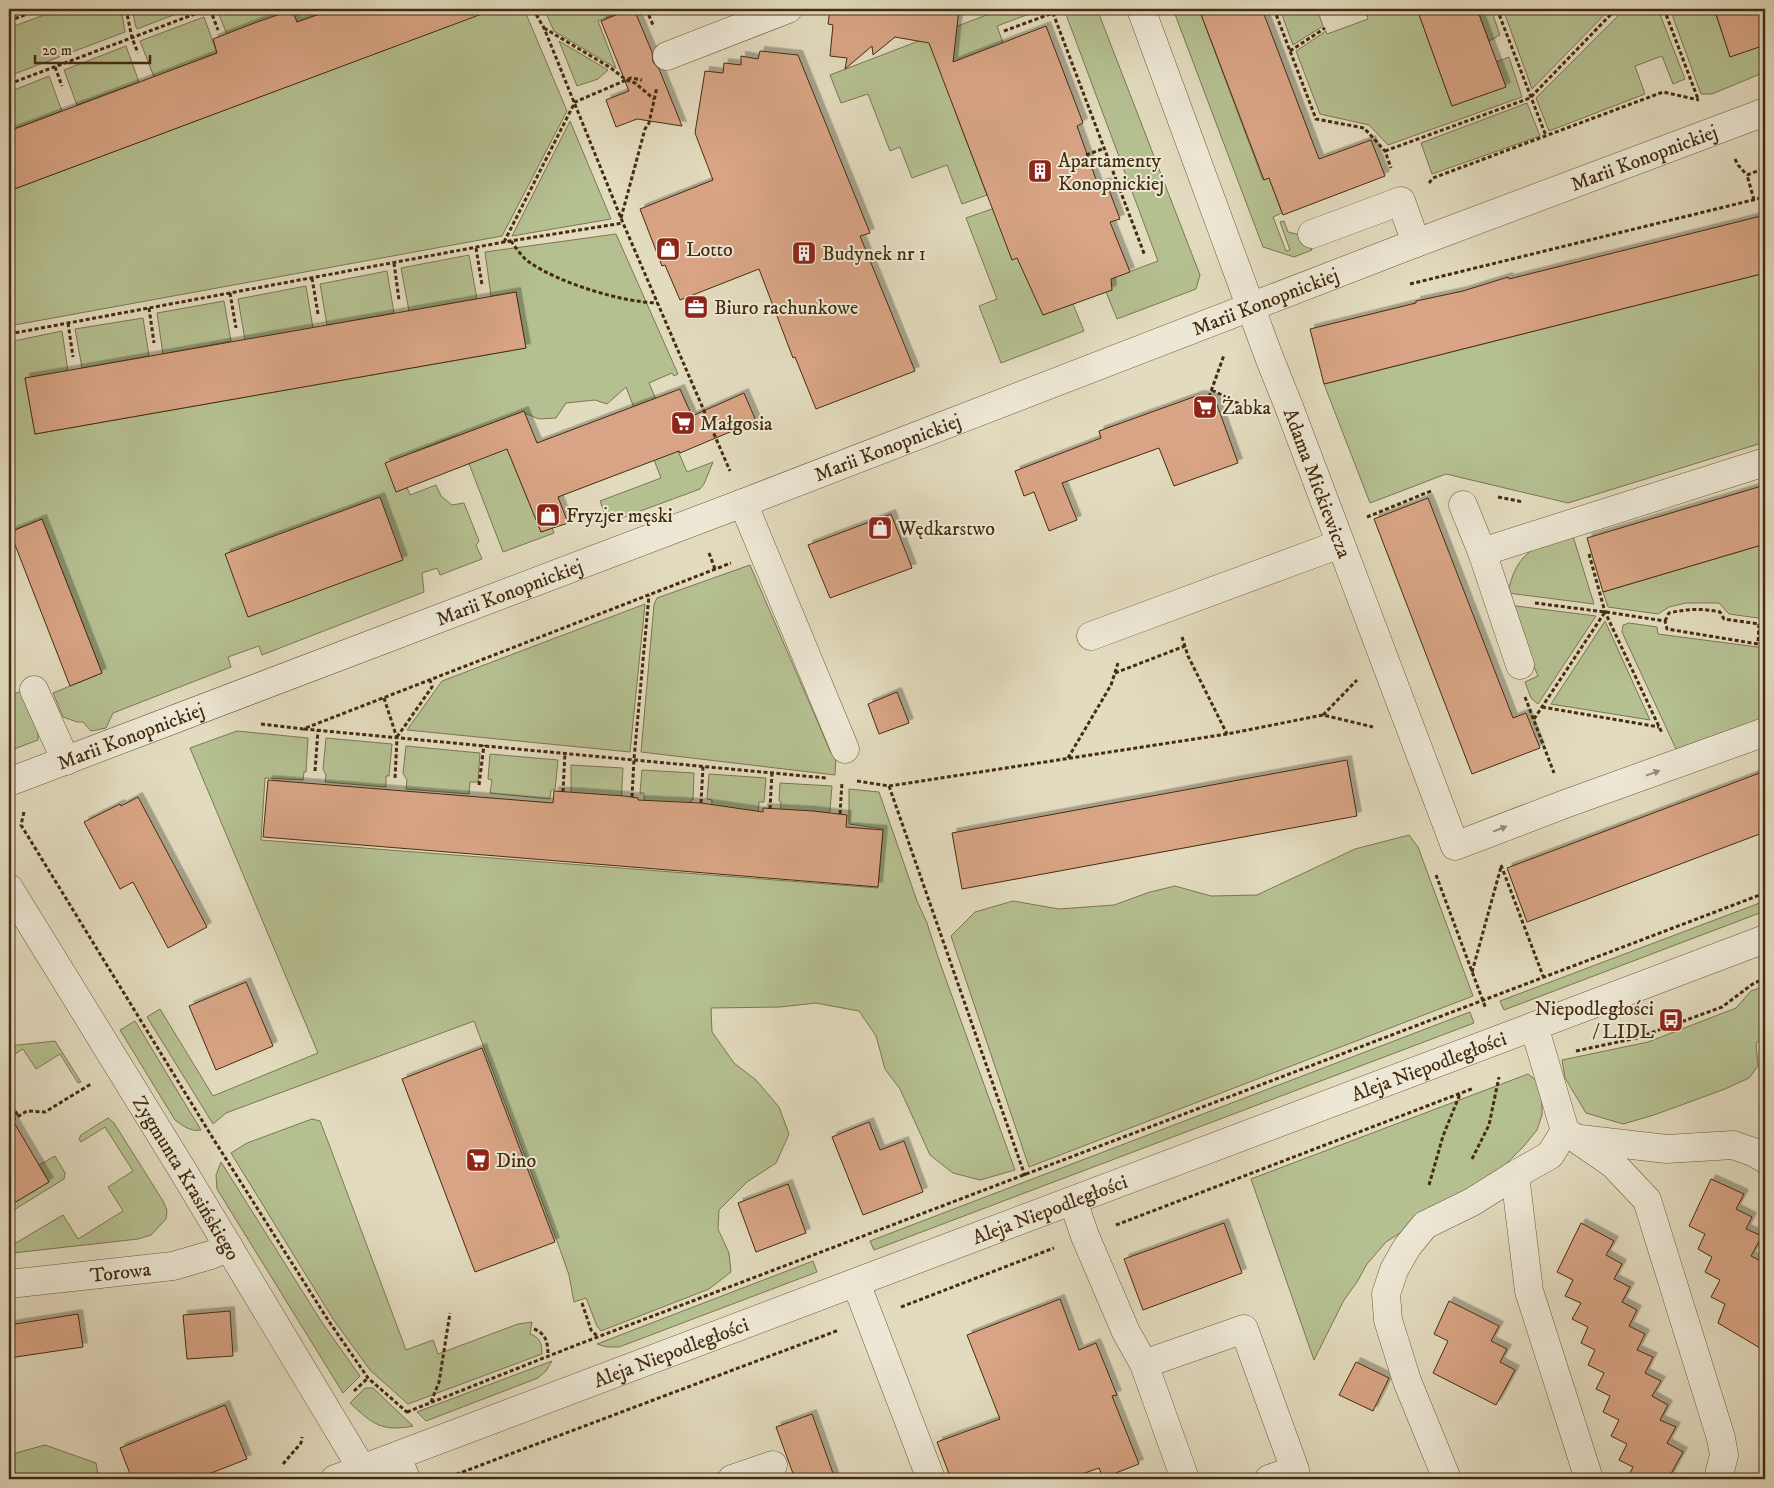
<svg xmlns="http://www.w3.org/2000/svg" width="1774" height="1488" viewBox="0 0 1774 1488" font-family="'IM FELL DW Pica',serif">
  <style>
    .green { fill: #b5c091; stroke: #7d7650 }
    .building { fill: #d8a485; stroke: #452c0e; filter: url(#shadow) }
    .lines { fill: none; stroke-linecap: round; stroke-linejoin: round }
    .minor-casing { stroke: #6c583a; stroke-width: 29 }
    .path { stroke: #452c0e; stroke-width: 3; stroke-dasharray: 4 2.5; stroke-linecap: butt }
    .minor { stroke: #ede8d5; stroke-width: 28 }
    .oneway { fill: #998a72 }
    .labels { text-anchor: middle; stroke-width: 4; stroke-linejoin: round; paint-order: stroke }
    .street-label { font-size: 20px; fill: #452c0e; stroke: #ede8d5 }
    .poi-label { font-size: 20px; fill: #452c0e; stroke: #ede8d5; text-anchor: start }
  </style>
  <defs>
    <filter id="shadow"><feDropShadow dx="4.5" dy="-4.5" stdDeviation="0" flood-color="#0004"/></filter>
  </defs>
  <rect width="100%" height="100%" fill="#e3dbbf"/>
  <filter id="stains"><feTurbulence type="fractalNoise" baseFrequency=".004" numOctaves="4"/><feColorMatrix values="0 0 0 0 .2 0 0 0 0 .09 0 0 0 0 .02 0 0 0 .5 -.17"/></filter>
  <radialGradient id="worn" r=".72"><stop offset=".6" stop-color="#630" stop-opacity="0"/><stop offset="1" stop-color="#630" stop-opacity=".3"/></radialGradient>
  <path class="green" d="M60,9H121L125,32L9,76V28Z
    M132,9H189L137,29L136,27Z
    M226,9H276L283,28L232,47L218,12Z
    M292,9H334L297,22Z
    M479,9H524L567,111L502,236L9,326V191L480,14Z
    M544,9H629L598,21L616,68L554,31Z
    M1002,9H1043L997,26L1008,57L955,111L987,195L962,204L947,165L912,178L900,147L890,151L868,94L841,103L830,75Z
    M1064,9H1097L1200,275L1196,289L1117,319L1102,282L1158,261Z
    M1173,9H1199L1263,180L1269,178L1282,213L1273,217L1286,251L1290,250L1280,222L1284,221L1288,232L1305,236L1312,250L1294,257L1263,247Z
    M1280,9H1317L1323,26L1293,45Z
    M1365,9H1417L1452,106L1505,87L1496,62L1509,57L1522,97L1388,145L1369,125L1320,114L1296,51L1326,31L1327,34L1368,19Z
    M1477,9H1491L1500,35L1489,41Z
    M1503,9H1610L1532,89Z
    M1625,9H1658L1685,79L1673,84L1662,56L1635,66L1645,94L1549,131L1536,98Z
    M1670,9H1732L1716,15L1730,56L1765,45V72L1712,94H1701Z
    M204,17L217,53L154,77L140,41Z
    M559,41L608,70L598,79L577,86Z
    M126,46L139,82L77,105L64,70Z
    M49,76L62,111L9,131V92Z
    M1527,103L1540,136L1432,174L1421,143Z
    M570,121L611,219L512,236Z
    M992,209L1021,256L1043,315L1073,304L1084,331L1001,363L979,306L997,299L966,218Z
    M616,234L678,374L674,376L672,373L649,383L687,472L713,462L704,484L700,489L608,523L600,501L661,478L626,387L607,404L595,400L566,403L556,418L539,419L522,412L497,422L541,532L552,528L554,533L503,552L458,435L411,453L404,480L410,495L436,485L441,496L452,505L464,503L479,541L476,545L482,559L440,575L437,568L422,573L424,592L262,655L259,646L228,657L231,667L113,713L106,728L91,731L83,722H77L63,717L53,693L102,673L42,519L10,532L15,502L9,448V342L62,331L68,371L25,378L35,434L526,348L516,292L491,296L485,252Z
    M469,255L477,299L409,311L401,268Z
    M387,271L394,313L327,325L320,284Z
    M1765,273V442L1568,503L1446,474L1370,503L1324,384Z
    M306,286L313,328L245,340L238,299Z
    M224,301L231,341L163,354L157,313Z
    M143,318L149,356L82,368L75,329Z
    M1572,533L1594,604L1508,593C1516,551 1536,546 1572,533Z
    M1765,544V619L1729,614L1719,603H1686L1669,607L1658,614L1608,607L1603,592Z
    M750,565L831,753L836,756L835,775L641,752L654,605L657,598Z
    M645,604L630,752L407,730L442,681Z
    M1508,605L1596,616L1538,704L1531,698L1525,682L1538,676Z
    M1605,621L1650,720L1551,704Z
    M1629,623L1657,627L1658,634L1765,648V718L1676,749L1622,632L1623,625Z
    M21,691L38,732V740L9,751V697Z
    M237,731L308,738L306,772H304L303,780L265,778L261,840L878,888L883,829L849,824V789L879,792L917,901L927,923L940,963L1015,1170L980,1180L953,1173L930,1155L900,1089L885,1069L876,1036L859,1011L816,1003L780,1007L711,1008L712,1032L734,1063L756,1080L779,1107L789,1134L776,1163L747,1182L719,1210L718,1229L729,1253L731,1272L709,1289L601,1331L597,1326L586,1298L574,1302L569,1275L557,1241L474,1021L226,1113L213,1124L147,1017L160,1009L213,1096L318,1053L190,748Z
    M326,738L392,744L389,776H386V787L325,782L326,775L323,769Z
    M406,746L480,753L478,782H470L469,794L406,789L407,780L403,773Z
    M490,754L558,760L555,790H551L550,799L490,793L492,780L488,779Z
    M571,765L623,768L621,803L571,800Z
    M642,770L694,773L693,800H691L690,808L644,805V793H640Z
    M709,774L766,778L764,802H759L758,815L711,813L712,800L707,799Z
    M780,783L832,786L829,821L780,818L781,802L779,801Z
    M1409,835L1418,847L1473,996L1029,1167L951,936L975,912L1013,901L1059,909L1114,905L1150,892L1175,886L1211,896L1257,895L1355,849Z
    M1765,901V911L1504,1010L1500,1001Z
    M1765,986V1037L1756,1043L1758,1066L1749,1078L1725,1089L1654,1115L1623,1124L1586,1113L1565,1078L1562,1060L1648,1042L1736,1008L1751,991Z
    M1470,1012L1474,1023L874,1250L870,1241Z
    M135,1021L201,1130C191,1132 183,1126 175,1120L120,1030Z
    M55,1041L81,1082L78,1083L60,1054L36,1069L23,1049L9,1058V1046Z
    M1528,1074L1537,1081L1542,1098V1115L1537,1130L1524,1146L1503,1167L1386,1242L1367,1264L1357,1282L1344,1300L1314,1360L1251,1179Z
    M108,1118L114,1123L163,1201L167,1210L166,1219L151,1235L138,1239L13,1253L9,1251V1247L63,1215L78,1239L123,1211L108,1187L133,1171L105,1127L81,1142L79,1139L81,1135Z
    M312,1119L320,1121L330,1147L406,1350L433,1340L438,1354L518,1324L532,1322L530,1334C540,1337 542,1344 542,1354L408,1404L370,1370L333,1319L231,1153L247,1143Z
    M55,1156L65,1173L64,1179L9,1213V1206L49,1182L39,1165Z
    M221,1162L323,1324L360,1376L343,1393L217,1189L216,1175Z
    M813,1261L817,1272L619,1347H607L597,1344Z
    M552,1361L546,1371L538,1378L426,1421L417,1412Z
    M365,1388H373L413,1426C381,1432 373,1424 350,1403Z
    M45,1445L96,1463L99,1479H9V1455Z"/>
  <path class="building" d="M334,9H486L487,12L9,191V131L217,53L213,39L257,22L292,10L297,22Z
    M631,9H634L652,52L653,62L659,69L682,126L637,119L616,127L606,100L629,91L601,21Z
    M830,9H959L953,62L1046,26L1083,123L1077,126L1098,185L1106,182L1120,219L1110,222L1130,272L1111,279L1112,290L1043,315L1017,258L1012,260L929,43L895,37L873,55L872,46L845,69L847,58L830,56L833,25L828,24Z
    M1199,9H1262L1319,159L1371,140L1385,176L1283,215L1269,178L1264,180Z
    M1417,9H1477L1506,87L1452,106Z
    M1732,9H1765V45L1730,57L1716,14Z
    M760,51L798,55L870,233L860,236L915,371L816,409L795,357L793,358L759,269L680,300L665,265L662,266L640,209L713,180L695,133L705,71L723,73L724,63L741,65V56L758,59Z
    M1765,215V273L1324,384L1310,329L1416,303V301L1463,291L1508,277L1509,279Z
    M516,292L526,348L35,434L25,378Z
    M680,389L692,416L744,393L756,421L680,453L679,451L558,497L568,523L541,532L507,449L396,492L385,463L524,411L537,443Z
    M1199,395L1211,397L1216,402L1238,463L1174,486L1159,448L1062,483L1077,520L1049,531L1034,492L1024,496L1015,471L1101,438L1099,431Z
    M1765,485V544L1603,592L1587,538Z
    M380,497L403,560L248,617L225,554Z
    M1428,498L1513,718L1526,713L1540,748L1472,774L1374,519Z
    M891,514L912,568L830,598L808,545Z
    M42,519L102,673L70,686L10,532Z
    M897,692L909,723L879,734L868,704Z
    M1347,760L1357,816L962,889L952,833Z
    M1765,771V832L1527,922L1507,868Z
    M268,780L553,803L554,791L624,796L638,798V800L701,803L763,812V808L813,811L847,815L846,827L883,830L878,887L263,837Z
    M138,797L207,927L168,948L133,882L120,889L84,822L120,804L121,806Z
    M246,982L273,1046L216,1070L189,1006Z
    M482,1048L555,1242L475,1272L402,1079Z
    M9,1114L49,1182L9,1206Z
    M869,1122L880,1150L904,1141L923,1192L863,1215L832,1137Z
    M1711,1179L1744,1194L1736,1209L1752,1217L1746,1229L1762,1236L1751,1256L1765,1263V1351L1718,1323L1725,1304L1711,1297L1720,1280L1705,1272L1712,1257L1698,1249L1705,1234L1689,1226Z
    M788,1184L806,1233L756,1252L738,1203Z
    M1224,1223L1242,1273L1143,1310L1124,1259Z
    M1581,1223L1614,1241L1606,1255L1622,1264L1614,1279L1630,1287L1622,1302L1637,1310L1629,1326L1645,1334L1637,1350L1653,1357L1645,1373L1661,1381L1652,1396L1668,1405L1660,1420L1676,1427L1667,1443L1683,1452L1668,1479H1627L1633,1467L1619,1460L1627,1444L1611,1436L1619,1420L1603,1412L1610,1396L1596,1389L1604,1373L1588,1365L1595,1350L1581,1343L1588,1327L1572,1319L1581,1303L1565,1296L1573,1280L1557,1272Z
    M1060,1299L1079,1350L1096,1343L1117,1395L1112,1396L1139,1464L1103,1478L1099,1468L1068,1479H951L937,1442L1000,1419L967,1335Z
    M1449,1301L1499,1326L1491,1341L1507,1349L1500,1362L1515,1370L1496,1405L1433,1373L1448,1341L1434,1334Z
    M230,1311L233,1356L187,1359L183,1315Z
    M78,1314L83,1347L9,1358V1325Z
    M1356,1362L1389,1378L1373,1411L1339,1395Z
    M225,1405L247,1459L196,1479H132L120,1448Z
    M812,1414L835,1479H795L776,1427Z"/>
  <g class="lines">
    <defs>
      <g id="minor">
        <path id="s1" d="M1141,9L1269,357L1289,407L1455,846L1565,804L1765,732"/>
        <path d="M667,56L788,9"/>
        <path d="M1312,234L1401,201L1416,243"/>
        <path d="M743,503L845,749"/>
        <path d="M1463,505L1482,552L1520,665"/>
        <path d="M1482,552L1765,462"/>
        <path d="M1091,636L1340,544"/>
        <path d="M34,690L66,761"/>
        <path id="s2" d="M9,782L743,503L1416,243L1765,112"/>
        <path id="s3" d="M9,888L180,1166L362,1469"/>
        <path d="M1534,1026L1565,1131L1613,1164L1647,1200L1721,1438L1724,1455L1718,1479"/>
        <path d="M1565,1131L1550,1155L1515,1175L1529,1291L1589,1479"/>
        <path d="M1580,1139L1667,1149L1733,1145L1753,1152L1765,1159"/>
        <path d="M1073,1201L1085,1236L1126,1332L1144,1364L1185,1479"/>
        <path d="M856,1283L931,1479"/>
        <path id="s4" d="M9,1284L173,1266L211,1255L229,1247"/>
        <path d="M1144,1364L1244,1329L1295,1470L1269,1479"/>
        <path d="M397,1456L406,1479"/>
        <path id="s5" d="M335,1479L1765,939"/>
        <path d="M732,1479L773,1465"/>
        <path d="M1447,1479L1407,1381L1388,1320L1386,1294L1394,1270L1407,1247L1425,1225L1472,1202L1515,1175"/>
      </g>
    </defs>
    <use href="#minor" class="minor-casing"/>
    <path class="path" d="M126,9L132,38L138,53
      M210,9L218,30
      M533,9L544,28L623,223L730,471
      M646,9L654,27
      M1274,9L1316,119L1364,128L1385,151L1391,168
      M1497,9L1546,136
      M1664,9L1698,99
      M9,21L40,9
      M544,28L611,68L626,80L635,83L654,99
      M1004,31L1053,13L1145,256
      M1290,51L1325,28
      M55,67L62,86
      M9,84L208,9
      M1385,151L1530,98L1616,9
      M1086,155L1105,148
      M1735,159L1738,165L1747,175
      M1429,183L1433,178L1663,92L1699,100
      M1754,200L1747,175L1765,168
      M621,218L645,129L649,123L657,87
      M511,241C516,248 522,257 529,262C559,283 621,302 657,303
      M504,242L575,102L631,78L642,80
      M476,248L482,285
      M394,263L399,300
      M312,278L318,314
      M1410,284L1765,197
      M230,293L236,328
      M149,308L154,343
      M68,323L73,357
      M9,334L504,242L623,223
      M1212,390L1253,411
      M1209,397L1224,355
      M9,490L11,503L9,510
      M1498,497L1523,502
      M1367,517L1431,491
      M709,553L715,569
      M1589,554L1605,612L1662,733
      M1606,612L1665,621L1667,629L1758,644L1765,643
      M1665,621L1669,613C1687,609 1702,608 1720,612L1724,619L1759,624L1758,644
      M1759,624L1765,625
      M1182,637L1188,656L1227,734
      M1115,673L1185,646
      M1525,697L1554,773
      M384,698L397,738L395,778
      M1542,707L1659,727
      M1323,715L1357,680
      M1534,719L1605,612L1535,603
      M261,724L303,729L731,563
      M304,729L826,778
      M397,737L432,687L430,680
      M1068,758L1111,685L1118,663
      M315,771L318,730
      M857,781L889,786L1227,734L1323,715L1373,727
      M479,785L484,745
      M889,786L1025,1176
      M563,792L565,752
      M632,797L634,759L649,595
      M701,803L703,766
      M770,809L772,772
      M24,812L21,825L214,1140L328,1320L368,1378L408,1413
      M840,814L842,782
      M1501,865L1543,976
      M1436,875L1486,1009
      M1472,972L1501,867
      M1576,1051L1637,1038L1722,1007L1754,983L1765,979
      M9,1100L18,1116
      M12,1120L27,1111L45,1112L91,1084
      M1472,1159L1489,1125L1499,1077
      M1429,1185L1443,1136L1460,1094
      M1116,1225L1474,1088
      M582,1303L591,1330L598,1337
      M901,1307L1054,1248
      M534,1329C547,1334 548,1344 548,1357
      M354,1391L368,1378
      M431,1402L439,1382L450,1313
      M407,1412L574,1346L1765,893
      M283,1464L301,1443L302,1437
      M444,1479L839,1330"/>
    <use href="#minor" class="minor"/>
  </g>
  <defs><path id="oneway-solid" d="M-6-.8H1V-3.2L6.5 0L1 3.2V.8H-6Z" transform="scale(1.25)"/></defs>
  <g class="oneway">
    <use href="#oneway-solid" transform="translate(1653 773) rotate(-20)"/>
    <use href="#oneway-solid" transform="translate(1500 829) rotate(-21)"/>
  </g>
  <defs>
    <symbol id="building-square" viewBox="-11 -11 22 22"><rect x="-9" y="-9" width="18" height="18" rx="4" fill="#8f2418" stroke="#ede8d5"/><path d="M-4-6H4V6H1V3H-1V6H-4ZM-2.5-4.3h1.7v1.8h-1.7ZM.8-4.3h1.7v1.8H.8ZM-2.5-1h1.7V.8h-1.7ZM.8-1h1.7V.8H.8Z" fill="#fff"/></symbol>
    <symbol id="shop-square" viewBox="-11 -11 22 22"><rect x="-9" y="-9" width="18" height="18" rx="4" fill="#8f2418" stroke="#ede8d5"/><path d="M-5-2.5h2.3a2.7 3.5 0 0 1 5.4 0H5L5.5 6h-11ZM-1.5-2.5h3a1.5 2.3 0 0 0-3 0Z" fill="#fff"/></symbol>
    <symbol id="office-square" viewBox="-11 -11 22 22"><rect x="-9" y="-9" width="18" height="18" rx="4" fill="#8f2418" stroke="#ede8d5"/><path d="M-6-3h4V-5.5h4V-3h4V5H-6ZM-1-4.5V-3h2v-1.5ZM-6 0V1H6V0Z" fill="#fff"/></symbol>
    <symbol id="supermarket-square" viewBox="-11 -11 22 22"><rect x="-9" y="-9" width="18" height="18" rx="4" fill="#8f2418" stroke="#ede8d5"/><path d="M-6-5.5h2.5l.6 2H6L4.5 2H-2.5L-4.4-4H-6ZM-1.5 3.2a1.3 1.3 0 1 0 .1 0ZM3 3.2a1.3 1.3 0 1 0 .1 0Z" fill="#fff"/></symbol>
    <symbol id="bus-square" viewBox="-11 -11 22 22"><rect x="-9" y="-9" width="18" height="18" rx="4" fill="#8f2418" stroke="#ede8d5"/><path d="M-5-6H5V4H4V6H2V4H-2V6H-4V4H-5ZM-3.5-4V0h7V-4ZM-3.5 1.2v1.5H-2V1.2ZM2 1.2v1.5H3.5V1.2Z" fill="#fff"/></symbol>
  </defs>
  <g fill-rule="evenodd">
    <use href="#building-square" x="1026" y="157" width="28" height="28"/>
    <use href="#shop-square" x="654" y="235" width="28" height="28"/>
    <use href="#building-square" x="790" y="239" width="28" height="28"/>
    <use href="#office-square" x="682" y="293" width="28" height="28"/>
    <use href="#supermarket-square" x="1191" y="393" width="28" height="28"/>
    <use href="#supermarket-square" x="669" y="409" width="28" height="28"/>
    <use href="#shop-square" x="534" y="501" width="28" height="28"/>
    <use href="#shop-square" x="866" y="514" width="28" height="28"/>
    <use href="#bus-square" x="1657" y="1006" width="28" height="28"/>
    <use href="#supermarket-square" x="464" y="1146" width="28" height="28"/>
  </g>
  <g class="labels">
    <g class="street-label">
      <text dy="7" stroke="none"><textPath href="#s2" startOffset="1750">Marii Konopnickiej</textPath></text>
      <text dy="7" stroke="none"><textPath href="#s2" startOffset="1345">Marii Konopnickiej</textPath></text>
      <text dy="7" stroke="none"><textPath href="#s2" startOffset="940">Marii Konopnickiej</textPath></text>
      <text dy="7" stroke="none"><textPath href="#s1" startOffset="506">Adama Mickiewicza</textPath></text>
      <text dy="7" stroke="none"><textPath href="#s2" startOffset="535">Marii Konopnickiej</textPath></text>
      <text dy="7" stroke="none"><textPath href="#s2" startOffset="130">Marii Konopnickiej</textPath></text>
      <text dy="7" stroke="none"><textPath href="#s5" startOffset="1169">Aleja Niepodległości</textPath></text>
      <text dy="7" stroke="none"><textPath href="#s3" startOffset="340">Zygmunta Krasińskiego</textPath></text>
      <text dy="7" stroke="none"><textPath href="#s5" startOffset="764">Aleja Niepodległości</textPath></text>
      <text dy="7" stroke="none"><textPath href="#s4" startOffset="112">Torowa</textPath></text>
      <text dy="7" stroke="none"><textPath href="#s5" startOffset="359">Aleja Niepodległości</textPath></text>
    </g>
    <g class="poi-label">
      <text x="1058" y="167">Apartamenty<tspan x="1058" dy="23">Konopnickiej</tspan></text>
      <text x="686" y="256">Lotto</text>
      <text x="822" y="260">Budynek nr 1</text>
      <text x="714" y="314">Biuro rachunkowe</text>
      <text x="1222" y="414">Żabka</text>
      <text x="700" y="430">Małgosia</text>
      <text x="566" y="522">Fryzjer męski</text>
      <text x="898" y="535">Wędkarstwo</text>
      <text x="1654" y="1015" text-anchor="end">Niepodległości<tspan x="1654" dy="23">/ LIDL</tspan></text>
      <text x="496" y="1167">Dino</text>
    </g>
  </g>
  <rect width="1774" height="1488" fill="none" stroke="#e3dbbf" stroke-width="30"/>
  <rect x="10" y="10" width="1754" height="1468" fill="none" stroke="#452c0e" stroke-width="2.5"/>
  <rect x="15" y="15" width="1744" height="1458" fill="none" stroke="#452c0e"/>
  <path d="M35 55v8h115v-8" fill="none" stroke="#452c0e" stroke-width="2.5"/>
  <text x="42" y="55" font-size="15" fill="#452c0e" stroke="#ede8d5" stroke-width="4" paint-order="stroke">20 m</text>
  <rect width="100%" height="100%" filter="url(#stains)"/>
  <rect width="100%" height="100%" fill="url(#worn)"/>
</svg>
